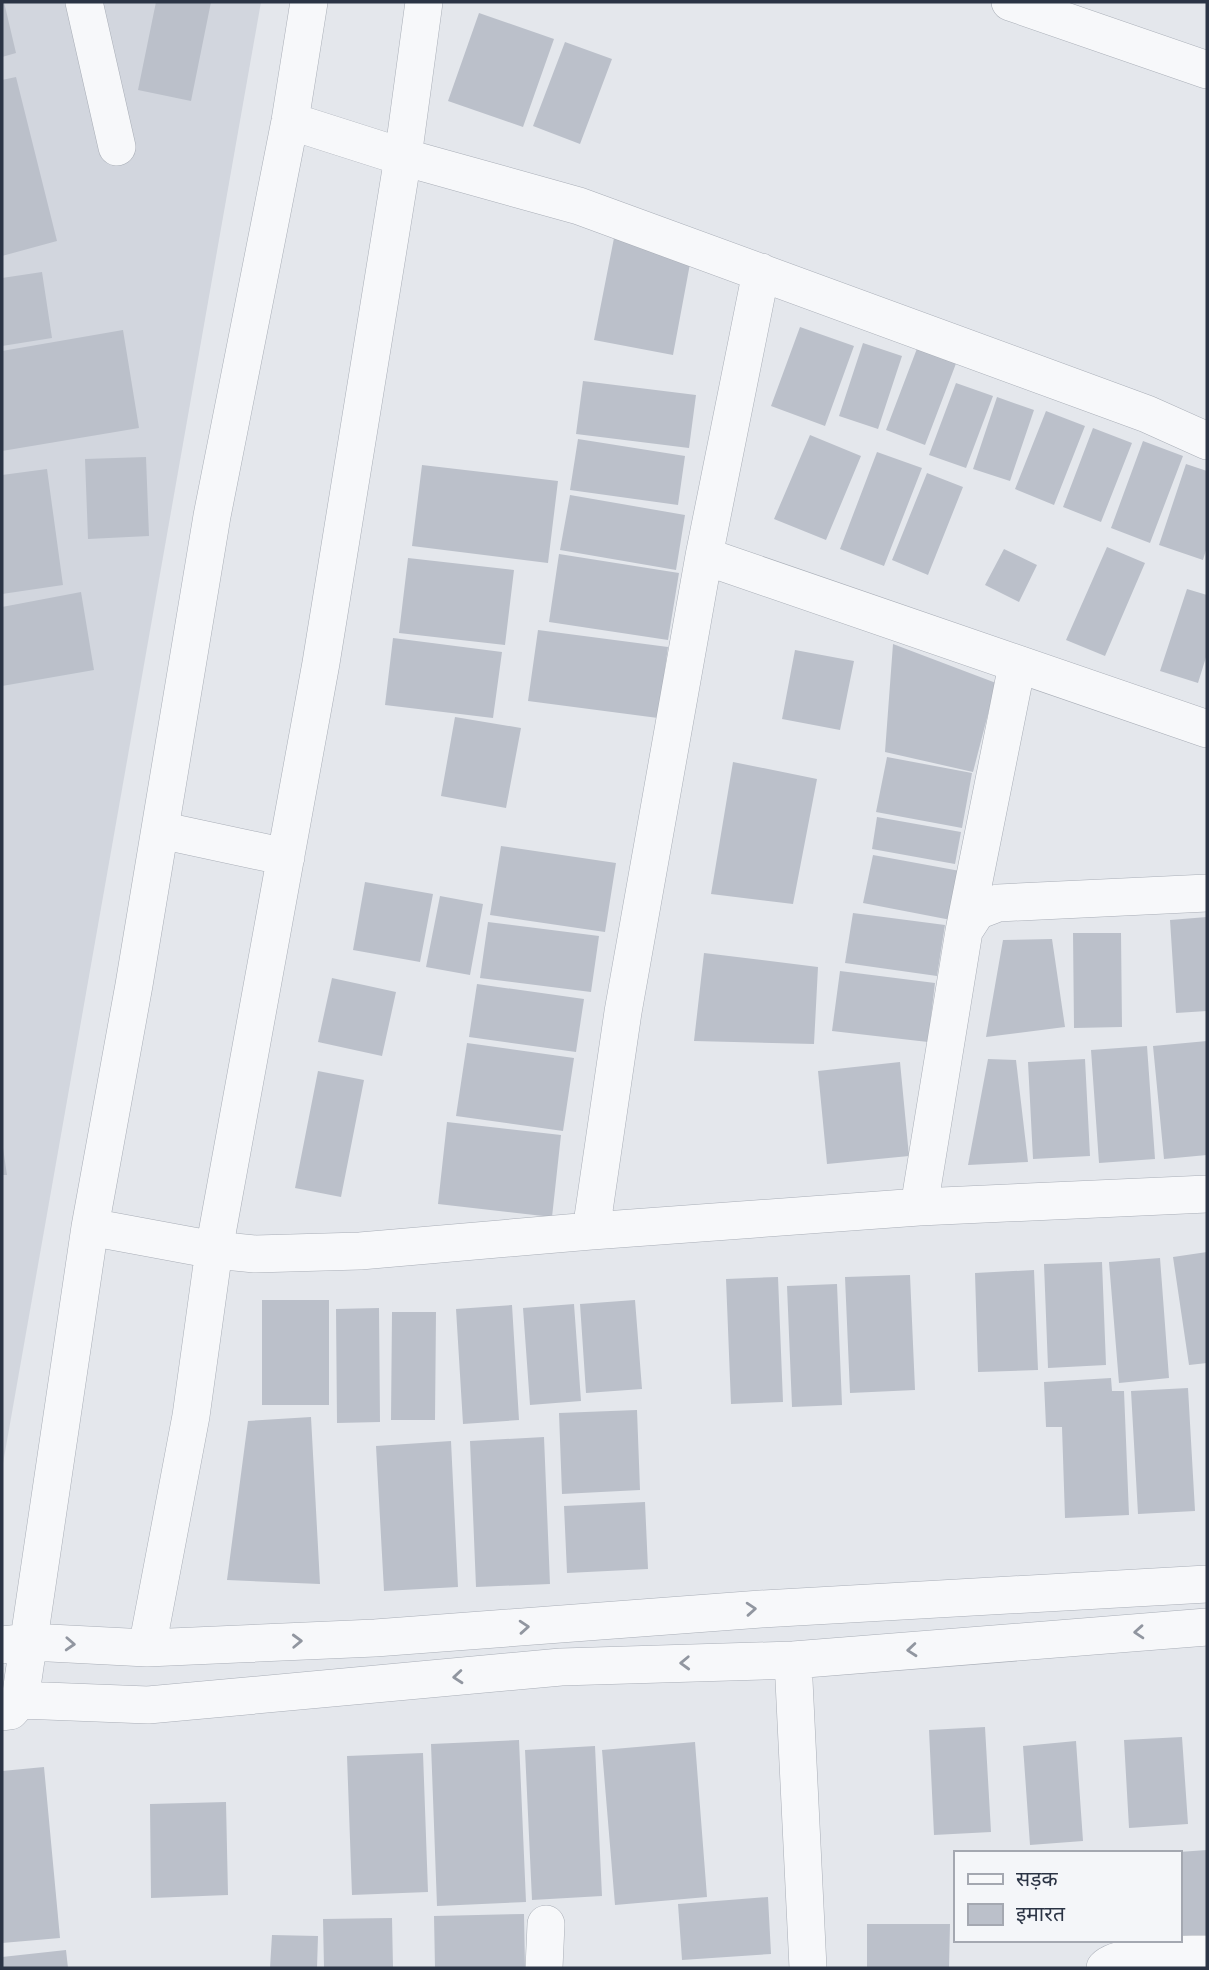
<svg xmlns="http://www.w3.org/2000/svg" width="1209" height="1970" viewBox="0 0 1209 1970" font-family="'Asap Condensed','Noto Sans Devanagari',sans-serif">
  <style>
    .built { fill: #d2d6de }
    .building { fill: #bbc0ca }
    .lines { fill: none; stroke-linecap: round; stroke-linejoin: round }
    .minor-casing { stroke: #a9aeb7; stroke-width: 38 }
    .minor { stroke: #f7f8fa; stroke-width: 37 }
    .oneway { stroke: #9196a0 }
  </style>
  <rect width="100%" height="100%" fill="#e4e7ec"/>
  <path class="built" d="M2,2H261L2,1469Z"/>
  <path class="building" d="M2,2H4L16,53L2,57Z
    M156,2H211L191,101L138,90Z
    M479,13L554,39L523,127L448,101Z
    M565,42L612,59L580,144L533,126Z
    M16,77L57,241L2,256V80Z
    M614,238L692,253L673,355L594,340Z
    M42,272L52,338L2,346V278Z
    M800,327L854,346L825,426L771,406Z
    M123,330L139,428L2,451V351Z
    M921,338L960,353L925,445L886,430Z
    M863,343L902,356L878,429L839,416Z
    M583,381L696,395L689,448L576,434Z
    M956,383L993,396L966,468L929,455Z
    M997,397L1034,410L1010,481L973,469Z
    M1046,411L1085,426L1054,505L1015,489Z
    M1093,428L1132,443L1101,522L1063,507Z
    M810,435L861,456L826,540L774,519Z
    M578,439L685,456L678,505L570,490Z
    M1143,441L1183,456L1150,543L1111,528Z
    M877,452L922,468L884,566L840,549Z
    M146,457L149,536L88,539L85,459Z
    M1186,464L1207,471V547L1203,560L1159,545Z
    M422,465L558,481L548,563L412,546Z
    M47,469L63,585L2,594V475Z
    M927,473L963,487L928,575L892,560Z
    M570,495L685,515L676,570L560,550Z
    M1107,547L1145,563L1105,656L1066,640Z
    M1004,549L1037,565L1019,602L985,585Z
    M559,554L679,573L668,640L549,622Z
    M408,558L514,570L505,645L399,633Z
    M1187,589L1207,595V654L1198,683L1160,671Z
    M81,592L94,670L2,686V607Z
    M538,630L668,647L658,718L528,701Z
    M393,638L502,652L493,718L385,705Z
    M893,644L996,683L973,772L885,752Z
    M795,650L854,661L840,730L782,719Z
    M455,717L521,728L506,808L441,796Z
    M887,757L972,773L962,828L876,812Z
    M733,762L817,779L793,904L711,894Z
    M877,817L961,832L955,864L872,849Z
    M501,846L616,863L605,932L490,915Z
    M873,855L960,871L951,920L863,903Z
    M365,882L433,894L420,962L353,950Z
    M440,896L483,904L470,975L426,967Z
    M853,913L945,925L937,976L845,963Z
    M1207,917V1011L1176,1013L1170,920Z
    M488,922L599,936L591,992L480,978Z
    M1073,933H1121L1122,1027L1074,1028Z
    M1052,939L1065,1027L986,1037L1003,940Z
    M704,953L818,967L814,1044L694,1041Z
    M840,971L935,983L928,1042L832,1031Z
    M332,978L396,992L382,1056L318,1042Z
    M477,984L584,999L576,1052L469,1037Z
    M1207,1041V1155L1164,1159L1153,1046Z
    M467,1043L574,1058L563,1131L456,1116Z
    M1147,1046L1155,1159L1099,1163L1091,1050Z
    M988,1059L1016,1060L1028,1162L968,1165Z
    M1085,1059L1090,1156L1033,1159L1028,1062Z
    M900,1062L909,1156L827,1164L818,1071Z
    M318,1071L364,1080L341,1197L295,1188Z
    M447,1122L561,1135L552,1217L438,1204Z
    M2,1148H3L7,1175H2Z
    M1207,1252V1363L1189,1365L1173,1257Z
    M1160,1258L1169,1378L1119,1383L1109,1262Z
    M1102,1262L1106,1365L1048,1368L1044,1264Z
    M1034,1270L1038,1370L978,1372L975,1273Z
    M910,1275L915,1390L850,1393L845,1277Z
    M778,1277L783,1402L731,1404L726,1279Z
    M837,1284L842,1405L792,1407L787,1286Z
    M262,1300H329V1405H262Z
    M635,1300L642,1389L586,1393L580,1304Z
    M574,1304L581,1401L530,1405L523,1308Z
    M512,1305L519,1420L463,1424L456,1309Z
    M379,1308L380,1422L337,1423L336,1309Z
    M392,1312H436L435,1420H391Z
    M1111,1378L1112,1391H1124L1129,1515L1065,1518L1062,1427H1046L1044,1382Z
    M1188,1388L1195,1511L1138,1514L1131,1391Z
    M637,1410L640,1490L562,1494L559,1413Z
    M311,1417L320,1584L227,1580L248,1421Z
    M544,1437L550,1584L476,1587L470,1441Z
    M451,1441L458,1587L384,1591L376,1446Z
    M645,1502L648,1569L567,1573L564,1506Z
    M985,1727L991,1832L934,1835L929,1730Z
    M1182,1737L1188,1824L1129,1828L1124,1740Z
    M519,1740L526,1902L437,1906L431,1744Z
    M1076,1741L1083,1841L1030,1845L1023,1746Z
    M695,1742L707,1897L615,1905L602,1750Z
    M595,1746L602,1896L532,1900L525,1750Z
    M423,1753L428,1892L352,1895L347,1756Z
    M44,1767L60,1938L2,1943V1771Z
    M226,1802L228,1895L151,1898L150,1804Z
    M1207,1850V1941L1180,1943L1179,1852Z
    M768,1897L771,1954L682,1960L678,1904Z
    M524,1914L525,1968H435L434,1916Z
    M392,1918L393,1968H324L323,1919Z
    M867,1924H950L949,1968H867Z
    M272,1935L318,1936L317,1968H270Z
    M66,1950L68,1968H2V1957Z"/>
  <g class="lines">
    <defs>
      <path id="minor" d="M84,2L117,147
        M1010,2L1207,70
        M290,121L403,157L579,206L1147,414L1207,441
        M704,556L1207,729
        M160,830L286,857
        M964,931L1017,665
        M919,1207L964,931L977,911L998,903L1207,893
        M90,1227L214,1250L255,1254L360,1251L591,1231L919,1207L1207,1194
        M591,1231L623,1012L704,556L761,272
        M2,1645L30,1642L147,1648L375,1638L761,1609L1207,1584
        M147,1648L191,1416L214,1250L321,663L403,157L424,2
        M793,1660L808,1968
        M20,1700L90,1227L134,985L212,516L290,121L309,2
        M2,1712L10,1711L20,1700L148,1705L561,1667L793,1660L1207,1627
        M544,1968L546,1924
        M1105,1968C1119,1952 1185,1954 1207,1954"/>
    </defs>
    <use href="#minor" class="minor-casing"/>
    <use href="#minor" class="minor"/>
  </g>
  <defs><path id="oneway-chevron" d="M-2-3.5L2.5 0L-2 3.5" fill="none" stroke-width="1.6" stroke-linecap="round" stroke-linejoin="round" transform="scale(1.75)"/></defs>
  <g class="oneway">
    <use href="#oneway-chevron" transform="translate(751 1609) rotate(-4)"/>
    <use href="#oneway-chevron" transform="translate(524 1627) rotate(-4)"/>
    <use href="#oneway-chevron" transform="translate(1139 1632) rotate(176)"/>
    <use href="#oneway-chevron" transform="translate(297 1641) rotate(-2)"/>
    <use href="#oneway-chevron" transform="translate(70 1644) rotate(3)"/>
    <use href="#oneway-chevron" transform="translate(912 1650) rotate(175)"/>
    <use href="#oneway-chevron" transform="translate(685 1663) rotate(178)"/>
    <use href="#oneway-chevron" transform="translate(458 1677) rotate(175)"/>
  </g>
  <rect width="1209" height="1970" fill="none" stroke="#2b3445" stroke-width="7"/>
  <rect x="954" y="1851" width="228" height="91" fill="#f4f6f9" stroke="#a4a8b1" stroke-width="2"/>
  <rect x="968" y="1874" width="35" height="10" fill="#f7f8fa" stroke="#a4a8b1" stroke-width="2"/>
  <text x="1016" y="1886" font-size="21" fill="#2b3445">सड़क</text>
  <rect x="968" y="1904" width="35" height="21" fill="#bbc0ca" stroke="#a4a8b1" stroke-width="2"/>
  <text x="1016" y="1921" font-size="21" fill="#2b3445">इमारत</text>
</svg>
